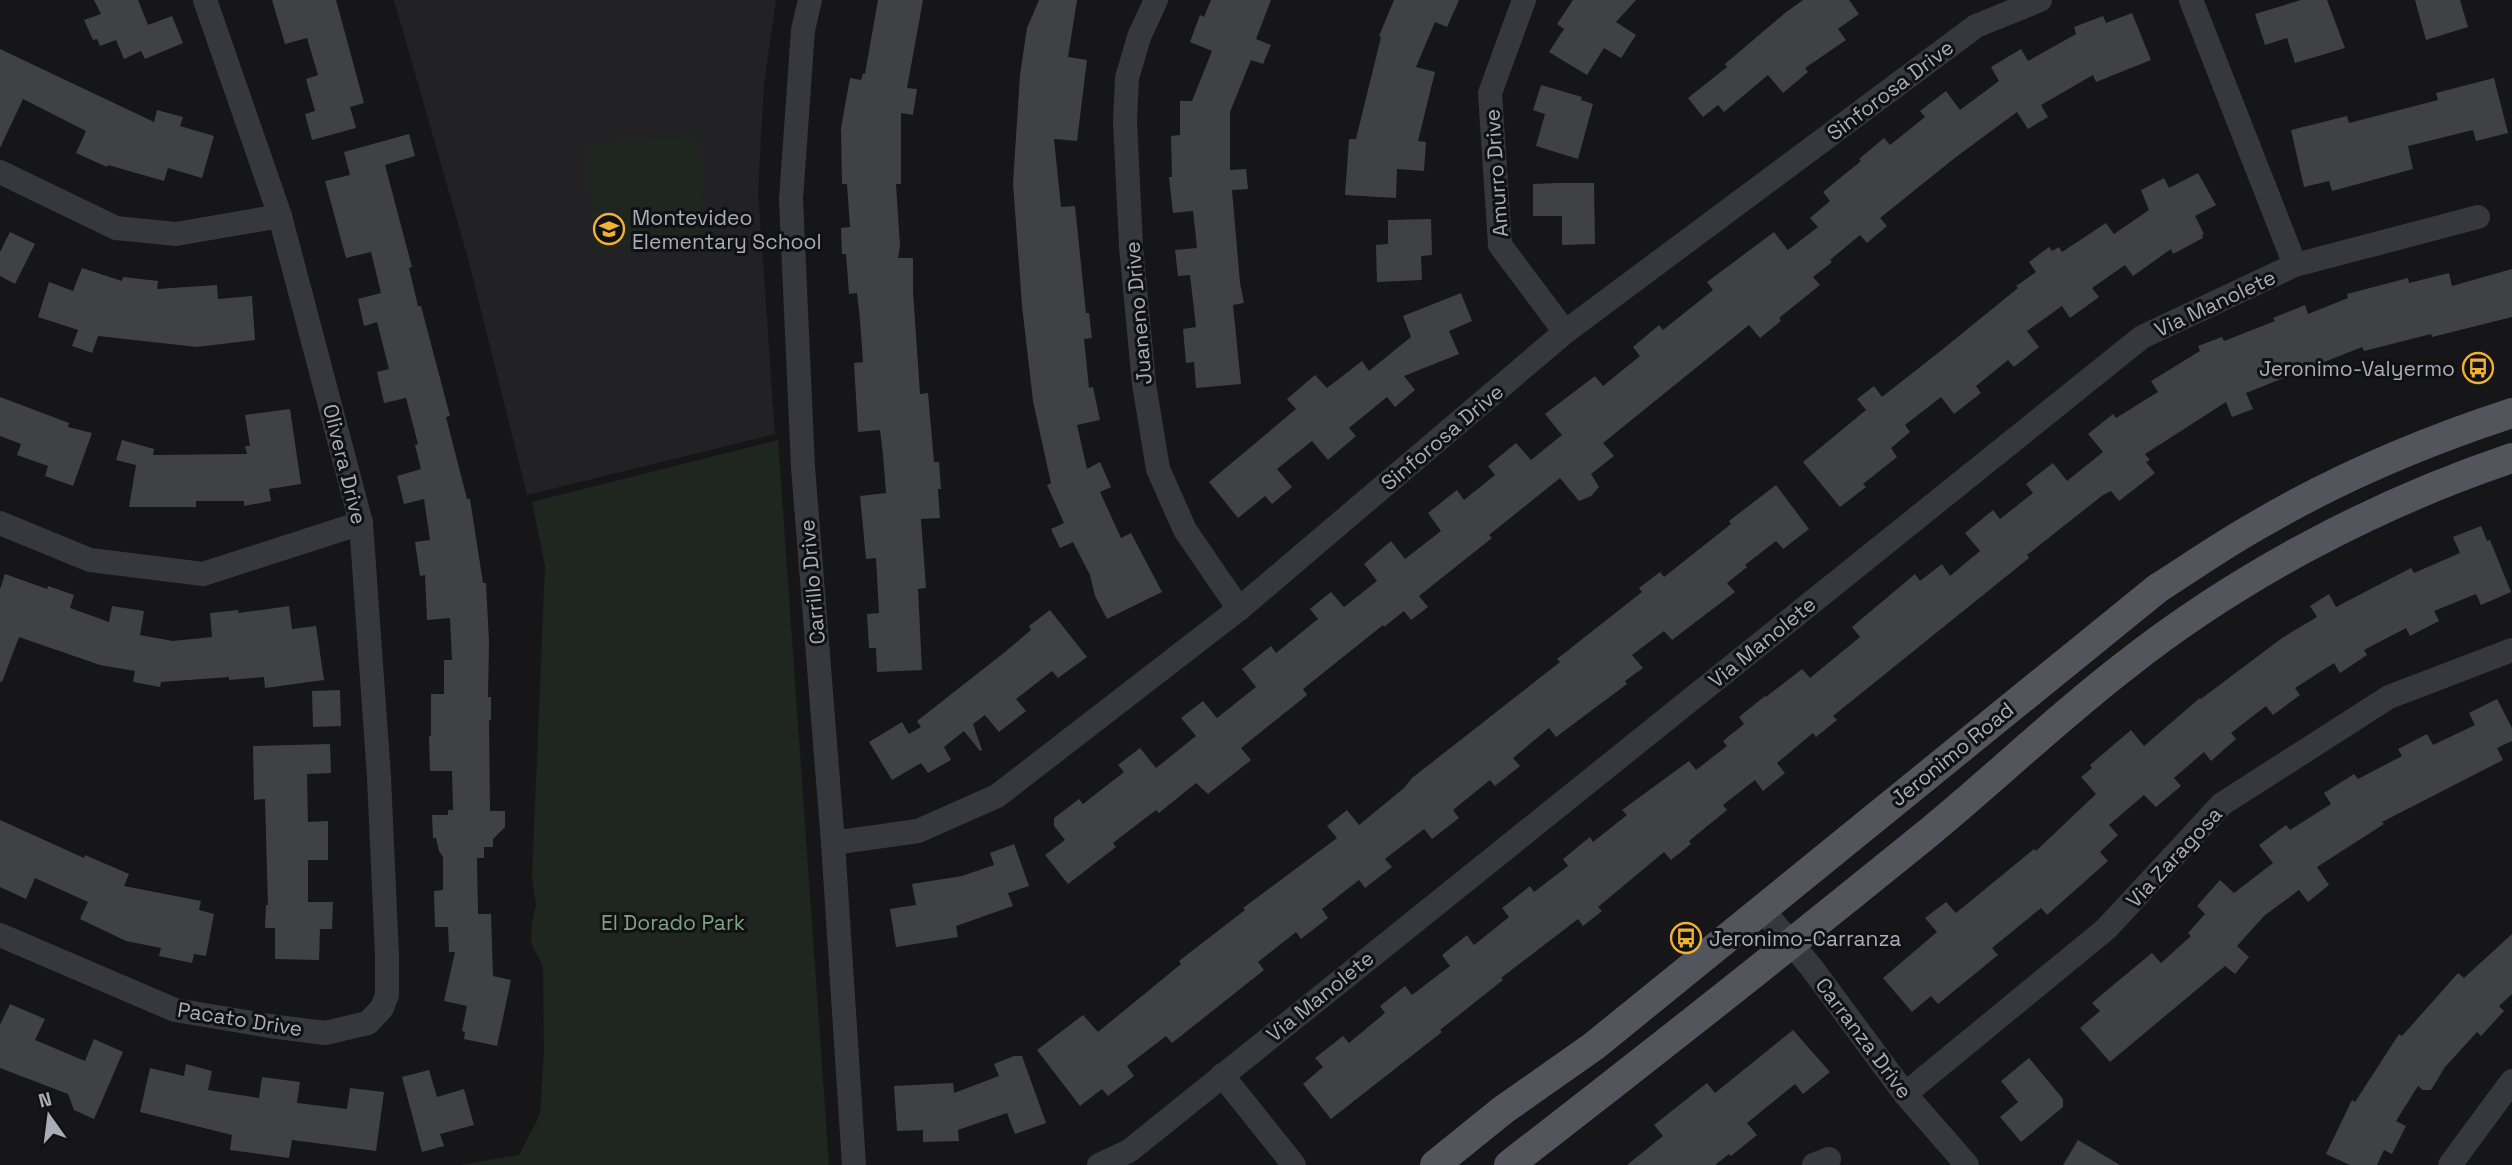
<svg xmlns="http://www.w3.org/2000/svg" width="2512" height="1165" font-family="'Space Grotesk',sans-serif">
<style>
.built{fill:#222225}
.green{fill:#1e261f}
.building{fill:#404145}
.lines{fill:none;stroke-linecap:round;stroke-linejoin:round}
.minor{stroke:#37383d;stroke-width:24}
.major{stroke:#53555c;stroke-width:30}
.labels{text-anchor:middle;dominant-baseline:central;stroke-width:6;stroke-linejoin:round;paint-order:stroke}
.street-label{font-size:21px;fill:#a8adb8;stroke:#111113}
.poi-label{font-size:21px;fill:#a8adb8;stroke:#111113;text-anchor:start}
.park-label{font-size:21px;fill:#7fa381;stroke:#111113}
</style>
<rect width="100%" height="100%" fill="#161618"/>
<polygon class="built" points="394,0 776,0 764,84 758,192 775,434 527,495 469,262"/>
<g class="green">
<polygon points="697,135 704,226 693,240 594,248 587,144"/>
<polygon points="778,440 829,1165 460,1165 519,1155 540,1114 544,1051 543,967 531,942 532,923 536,904 532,879 545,566 532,502"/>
</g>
<g class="building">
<polygon points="94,0 138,0 148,25 172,16 183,43 145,59 141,51 124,59 116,40 100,46 97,39 93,40 84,20 101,14"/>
<polygon points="272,0 336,0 364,103 350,107 356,128 312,140 305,114 315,111 306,79 318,75 307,38 285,44"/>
<polygon points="878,0 923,0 907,88 917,89 913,115 901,113 901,184 896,184 900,246 898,258 913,258 913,291 920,394 928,393 934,462 939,462 941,489 938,489 940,518 921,519 926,588 918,589 922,670 877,672 876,648 869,648 867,614 879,613 876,558 866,559 860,496 886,493 883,455 880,430 858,432 854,363 863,362 860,320 857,293 849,294 846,254 842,254 841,228 850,227 847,184 842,184 841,128 850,78 861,80 863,73 865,74"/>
<polygon points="1039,0 1077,0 1068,57 1087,60 1077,141 1054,139 1061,207 1075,206 1086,313 1089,313 1092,338 1084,339 1089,388 1093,387 1100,420 1077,425 1087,469 1100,462 1111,487 1100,492 1121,538 1131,533 1162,592 1107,619 1095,596 1090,575 1073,542 1060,548 1051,529 1064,523 1047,485 1051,483 1033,401 1022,306 1013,183 1020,75 1027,28"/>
<polygon points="1211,0 1271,0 1256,39 1271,45 1263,64 1251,60 1230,112 1230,170 1246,169 1248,189 1232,190 1240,283 1244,303 1233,305 1241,384 1196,388 1194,362 1186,363 1183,329 1196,327 1190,275 1178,276 1175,250 1197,248 1193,211 1173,213 1169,177 1172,177 1171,136 1180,135 1180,101 1192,101 1212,51 1190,42 1200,15 1204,17"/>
<polygon points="1394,0 1459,0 1447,27 1435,22 1416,67 1435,72 1418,141 1426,142 1424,171 1397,169 1396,198 1345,195 1349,139 1356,139 1381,37 1379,36"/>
<polygon points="1573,0 1636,0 1616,22 1636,35 1621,58 1604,48 1587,75 1549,52 1564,29 1557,24"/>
<polygon points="1803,0 1849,0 1859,14 1838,29 1846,40 1805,68 1808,72 1783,93 1768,75 1724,112 1718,105 1703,117 1688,98 1727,67 1725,64 1785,13"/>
<polygon points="2301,0 2327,0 2345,48 2295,63 2287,38 2265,45 2255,14"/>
<polygon points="2415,0 2460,0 2468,27 2426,40"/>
<polygon points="2132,13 2151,60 2096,82 2093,75 2041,105 2048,117 2028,129 2017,112 1956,157 1880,218 1887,226 1867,243 1860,235 1830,260 1832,262 1813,277 1820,285 1779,318 1781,321 1760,338 1749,325 1603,443 1614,456 1591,474 1599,487 1591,496 1579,501 1560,478 1489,535 1492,538 1419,596 1428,607 1411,620 1404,611 1384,627 1383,625 1303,689 1307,695 1241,748 1251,760 1208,794 1196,783 1159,813 1156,810 1113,843 1116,847 1068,884 1045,855 1065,840 1054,826 1054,818 1079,799 1083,804 1124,772 1118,765 1140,748 1156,768 1196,736 1181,718 1203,701 1217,718 1256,687 1242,669 1271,646 1276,653 1318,619 1310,609 1331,592 1344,607 1377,581 1364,564 1391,541 1405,559 1441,531 1428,513 1457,490 1464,500 1495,475 1488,466 1516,443 1531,460 1562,435 1545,414 1595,376 1603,386 1640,356 1633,347 1659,325 1663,330 1713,290 1707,282 1774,232 1788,250 1818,227 1810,218 1830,201 1823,192 1861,161 1859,159 1884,138 1890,145 1925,117 1920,111 1946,91 1960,110 1999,81 1991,67 2021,49 2028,61 2076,34 2074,27 2103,16 2106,23"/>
<polygon points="0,49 154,122 157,110 183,117 180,126 214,136 202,178 168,168 164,181 108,165 107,167 76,153 86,131 23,99 0,148"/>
<polygon points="2494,78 2508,133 2476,141 2473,130 2408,146 2413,169 2332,191 2329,181 2304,187 2291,130 2347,116 2349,123 2438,100 2436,93"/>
<polygon points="1541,85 1582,97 1581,100 1593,104 1578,159 1536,146 1545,114 1533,110"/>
<polygon points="409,134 415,156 385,165 412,267 409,268 418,306 421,306 450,416 446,417 467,499 470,499 483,583 486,583 489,642 488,697 491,697 491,720 489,720 490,811 505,811 505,827 493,839 493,847 484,847 484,858 477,858 478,914 491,914 493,976 511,980 497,1046 464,1039 465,1032 462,1031 467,1006 444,1001 455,952 449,952 448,927 435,927 434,891 443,890 443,857 439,851 436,838 433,838 432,815 448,815 448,810 453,810 452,771 430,771 429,736 431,736 431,694 444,694 444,660 452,660 450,618 427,620 425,575 420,576 415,542 430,540 424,499 404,504 397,476 421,469 415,445 418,444 406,398 384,403 377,372 389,369 377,322 364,326 358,299 381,293 371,252 346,258 325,181 350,175 344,152"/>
<polygon points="2198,173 2216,205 2195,216 2204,234 2202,235 2203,238 2173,254 2171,249 2133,276 2125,265 2092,288 2099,297 2070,318 2062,306 2027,331 2039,347 2014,367 2008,360 1976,386 1981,393 1954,414 1941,397 1905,425 1910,432 1891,448 1897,457 1863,484 1866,487 1840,507 1803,462 1866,410 1857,399 1874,386 1882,397 1943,349 2018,288 2016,286 2036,272 2029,262 2049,247 2052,251 2059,247 2062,252 2106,223 2114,234 2149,210 2141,190 2164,178 2169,188"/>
<polygon points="1558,183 1594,183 1595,244 1562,245 1562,216 1533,216 1533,184"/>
<polygon points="1431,219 1432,255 1421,256 1422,280 1377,282 1376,245 1388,244 1388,220"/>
<polygon points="10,232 35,244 15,284 0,276 0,252"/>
<polygon points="82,268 122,281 123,277 158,281 157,289 217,285 218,299 252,296 255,340 197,347 98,336 92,353 72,346 78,330 38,317 49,282 73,291"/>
<polygon points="2512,269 2512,317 2432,337 2431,334 2364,351 2362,347 2246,393 2253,409 2232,417 2226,402 2145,454 2150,460 2146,462 2155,473 2119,501 2111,491 2103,495 2027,555 2029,558 1833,716 1837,720 1816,737 1813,733 1777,763 1785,773 1763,791 1755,780 1723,805 1727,810 1689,841 1691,844 1671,860 1664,852 1598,907 1602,911 1583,926 1578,919 1501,978 1503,980 1440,1030 1442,1032 1331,1119 1303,1084 1323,1067 1315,1058 1343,1036 1349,1043 1385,1013 1380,1006 1405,986 1412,995 1450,966 1442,955 1467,935 1474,945 1509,917 1502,908 1530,886 1534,892 1568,866 1563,859 1590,837 1593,842 1627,815 1622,810 1689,761 1696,770 1727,746 1723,741 1744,724 1739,717 1765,696 1766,697 1802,669 1810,678 1860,637 1852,627 1915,574 1920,581 1942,564 1950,576 1980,551 1965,533 1993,510 2000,519 2033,493 2026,484 2053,463 2067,481 2103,452 2088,434 2113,414 2116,418 2158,392 2151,381 2200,351 2198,346 2222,337 2224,341 2275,321 2273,318 2305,305 2308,314 2348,298 2347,294 2408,278 2409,283 2449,273 2452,286"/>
<polygon points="1461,293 1472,321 1449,331 1459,354 1404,376 1415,390 1395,407 1387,397 1349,428 1356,436 1328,460 1312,441 1277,469 1292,487 1272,504 1265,496 1238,518 1209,482 1296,409 1287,399 1315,375 1327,388 1362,361 1369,371 1411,337 1403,316"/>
<polygon points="0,397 69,423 68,427 92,433 73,486 45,476 48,466 17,455 21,444 0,436"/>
<polygon points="290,409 301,484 269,489 271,501 244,506 244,501 196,501 196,507 129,507 136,465 116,460 122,440 154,449 153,455 247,454 245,446 250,446 245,415"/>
<polygon points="1776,485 1809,529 1783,549 1776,541 1745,565 1747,567 1727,583 1735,592 1672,640 1664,631 1632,655 1643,668 1625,681 1627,684 1556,737 1549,728 1513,758 1520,766 1495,786 1490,780 1453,810 1459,818 1432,839 1424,829 1385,859 1392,867 1365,888 1359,880 1322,909 1328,918 1301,939 1296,932 1258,962 1264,970 1172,1043 1166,1036 1127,1066 1134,1076 1108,1096 1102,1089 1080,1106 1037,1050 1083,1015 1098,1032 1181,964 1179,961 1245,910 1243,908 1337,838 1327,826 1347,810 1359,825 1404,788 1412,778 1560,662 1557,659 1642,592 1639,588 1660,572 1664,577 1731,524 1729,521"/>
<polygon points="2481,526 2487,541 2490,540 2511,592 2481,605 2476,594 2434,611 2439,621 2410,636 2406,628 2364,650 2367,655 2340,673 2334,663 2295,688 2300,695 2273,715 2266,706 2231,733 2236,739 2211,761 2204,752 2174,778 2181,786 2156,807 2144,795 2109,825 2118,835 2100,852 2108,861 2047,915 2041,908 1992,948 1998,955 1938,1004 1931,996 1912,1012 1883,978 1937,932 1925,918 1946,902 1956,913 2034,849 2036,851 2096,794 2081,777 2092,768 2090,765 2131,730 2144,746 2200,698 2201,699 2282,638 2317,617 2310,606 2329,594 2336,607 2411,568 2414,573 2460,553 2453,537"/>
<polygon points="5,574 47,589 48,586 74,595 70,608 109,622 112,606 144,611 140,635 173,641 212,637 210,613 238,610 239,613 289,606 292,629 316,626 324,680 265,688 264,677 229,680 229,677 161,682 160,687 133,682 135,671 100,665 19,637 2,682 0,681 0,589"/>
<polygon points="1050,610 1087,657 1058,678 1052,671 1016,699 1026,711 999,732 985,715 973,724 982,750 980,751 964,731 944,747 951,760 928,773 921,763 892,780 869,742 902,722 909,734 921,727 917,721 1005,652 1031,630 1029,626"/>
<polygon points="340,690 341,726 313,727 312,691"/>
<polygon points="2497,699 2512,728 2512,741 2497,748 2503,760 2382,822 2384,824 2317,867 2329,885 2308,902 2299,890 2264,916 2237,946 2249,957 2235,974 2225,966 2110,1062 2080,1028 2100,1011 2092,1003 2118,981 2152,953 2161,963 2191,936 2188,933 2205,914 2197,906 2220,880 2234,893 2273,863 2259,845 2286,825 2290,830 2331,804 2324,793 2354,774 2358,779 2402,756 2398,749 2427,734 2433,745 2475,725 2469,713"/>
<polygon points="330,744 331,773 307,774 308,822 328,821 328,860 308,860 308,902 333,902 332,929 320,929 319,960 275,959 275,928 265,928 266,905 268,905 265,799 254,800 253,746"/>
<polygon points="0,820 84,858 85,855 129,874 124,886 201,901 199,910 214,914 206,956 194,954 192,963 159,956 161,948 126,941 80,919 88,902 35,878 26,899 0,887"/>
<polygon points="1014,844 1029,886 1008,893 1013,906 956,926 958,937 896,947 890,909 916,905 912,884 962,876 994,865 990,853"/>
<polygon points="2512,934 2512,994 2499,1006 2504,1011 2481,1036 2477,1032 2445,1067 2431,1090 2423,1090 2418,1086 2396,1121 2406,1126 2392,1154 2384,1150 2377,1165 2350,1165 2326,1154 2352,1100 2355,1102 2399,1034 2402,1036 2458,973 2464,978"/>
<polygon points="10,1004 45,1019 35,1040 85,1061 94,1039 123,1052 94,1119 74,1110 68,1094 0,1068 0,1025"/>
<polygon points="1793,1030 1830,1072 1803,1094 1795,1084 1747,1123 1757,1135 1731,1156 1729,1154 1715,1165 1627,1165 1663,1136 1654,1125 1707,1083 1715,1093"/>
<polygon points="1014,1056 1022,1056 1046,1123 1015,1134 1007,1113 958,1130 959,1141 923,1142 923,1130 897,1131 894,1086 953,1083 954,1093 999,1076 994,1064"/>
<polygon points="2029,1058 2063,1099 2063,1107 2021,1142 2000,1117 2018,1102 2001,1081"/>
<polygon points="186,1064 212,1071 208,1090 259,1098 262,1077 300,1082 297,1103 347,1109 350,1088 384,1092 376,1151 292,1140 289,1158 230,1150 232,1135 140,1112 150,1068 184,1076"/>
<polygon points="429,1070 437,1097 464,1089 474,1125 440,1134 444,1146 422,1152 402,1077"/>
<polygon points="2078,1140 2120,1165 2063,1165"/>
</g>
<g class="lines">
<g class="minor">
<polyline points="810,0 803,30 791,199 803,467 833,843 854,1165"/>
<polyline points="1156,0 1139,37 1127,78 1125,121 1131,246 1144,384 1158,469 1185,530 1239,609"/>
<polyline points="1524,0 1490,93 1500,245 1565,332"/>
<polyline points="2191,0 2295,265"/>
<polyline points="0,172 116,228 176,234 280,216"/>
<polyline points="0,523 90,560 203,574 361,523"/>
<polyline points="833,843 918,831 997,796 1239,609 1565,332 1976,26 2040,0"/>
<polyline points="1762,909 1811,967 1905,1094 1967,1165"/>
<polyline points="0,935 175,1010 270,1026 325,1033 368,1023 382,1008 387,995 387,956 379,777 361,523 280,216 205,0"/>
<polyline points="1222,1075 1294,1165"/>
<polyline points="1905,1094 2106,929 2222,804 2389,697 2512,650"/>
<polyline points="1099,1165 1129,1151 2142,337 2295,265 2478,217"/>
<polyline points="1814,1165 1829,1159"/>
<polyline points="2450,1165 2512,1081"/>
</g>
<g class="major">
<path d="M 1435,1165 L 1503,1110 L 1594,1046 L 2158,588 C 2191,567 2224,544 2258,525 C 2338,478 2423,442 2512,413"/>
<path d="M 1509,1165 C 1650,1056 1789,946 1927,834 C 1994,779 2057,718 2126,665 C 2239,576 2375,504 2512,458"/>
</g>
</g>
<defs>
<g id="school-ring" transform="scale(1.575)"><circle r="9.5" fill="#111113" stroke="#f2b134" stroke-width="1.5"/><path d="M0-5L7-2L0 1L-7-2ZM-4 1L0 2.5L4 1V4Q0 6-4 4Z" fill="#f2b134"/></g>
<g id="bus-ring" transform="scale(1.575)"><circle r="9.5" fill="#111113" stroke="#f2b134" stroke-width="1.5"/><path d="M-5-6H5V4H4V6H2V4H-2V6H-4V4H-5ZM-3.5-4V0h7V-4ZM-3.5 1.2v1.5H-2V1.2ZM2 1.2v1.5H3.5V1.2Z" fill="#f2b134"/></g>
</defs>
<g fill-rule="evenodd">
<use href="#school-ring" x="609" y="229"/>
<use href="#bus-ring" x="2478" y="368"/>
<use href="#bus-ring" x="1686" y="938"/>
</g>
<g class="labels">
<g class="street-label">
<text transform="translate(1890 90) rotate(-37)">Sinforosa Drive</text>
<text transform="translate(1496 173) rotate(-94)">Amurro Drive</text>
<text transform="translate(2215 303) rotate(-25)">Via Manolete</text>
<text transform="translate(1138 313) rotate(-95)">Juaneno Drive</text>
<text transform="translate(1442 437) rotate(-40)">Sinforosa Drive</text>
<text transform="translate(345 464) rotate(76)">Olivera Drive</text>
<text transform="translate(812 582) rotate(-95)">Carrillo Drive</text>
<text transform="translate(1762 642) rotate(-39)">Via Manolete</text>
<text transform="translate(1952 754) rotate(-39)">Jeronimo Road</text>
<text transform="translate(2174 857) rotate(-47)">Via Zaragosa</text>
<text transform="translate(1320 996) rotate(-39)">Via Manolete</text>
<text transform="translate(240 1019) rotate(9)">Pacato Drive</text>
<text transform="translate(1864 1038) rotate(53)">Carranza Drive</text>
</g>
<g class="poi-label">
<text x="632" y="217">Montevideo<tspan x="632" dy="24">Elementary School</tspan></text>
<text x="2455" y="368" text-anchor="end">Jeronimo-Valyermo</text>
<text x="1709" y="938">Jeronimo-Carranza</text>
</g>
<g class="park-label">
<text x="673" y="922">El Dorado Park</text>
</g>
</g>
<g transform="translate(49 1116) rotate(346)" stroke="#111113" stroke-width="5" paint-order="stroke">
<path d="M0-5L12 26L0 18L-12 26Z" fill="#a8adb8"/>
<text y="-10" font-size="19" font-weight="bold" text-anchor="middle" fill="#a8adb8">N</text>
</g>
</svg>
